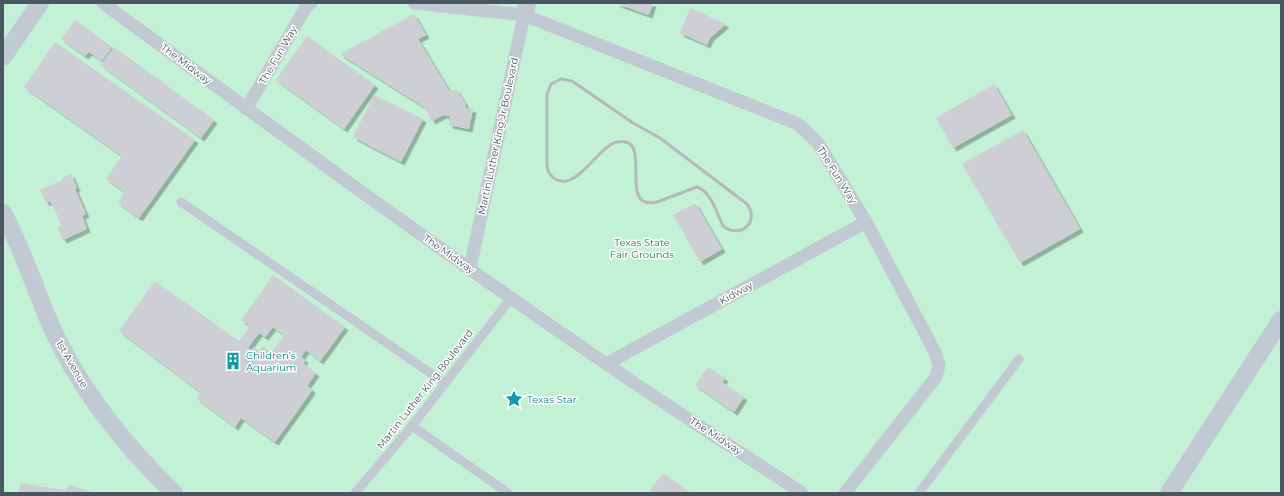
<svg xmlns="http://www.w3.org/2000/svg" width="1284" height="496" font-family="Montserrat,sans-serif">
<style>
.green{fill:#c3f1d5}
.building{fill:#cdcfd5;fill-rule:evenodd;filter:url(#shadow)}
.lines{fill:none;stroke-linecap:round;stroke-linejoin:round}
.service{stroke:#c1cad2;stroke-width:9}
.pedestrian{stroke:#c1cad2;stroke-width:13}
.minor{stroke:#c1cad2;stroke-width:18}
.rail{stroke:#b5b8bd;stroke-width:3}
.labels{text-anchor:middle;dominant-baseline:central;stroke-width:3;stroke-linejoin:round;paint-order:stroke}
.street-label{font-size:10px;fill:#4a5661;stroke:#fff}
.park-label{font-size:10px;fill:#17864f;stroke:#fff}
.culture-label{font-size:10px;fill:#0d838f;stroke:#fff;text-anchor:start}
</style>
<defs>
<filter id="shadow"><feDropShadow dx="3.5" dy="3.5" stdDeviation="0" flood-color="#0004"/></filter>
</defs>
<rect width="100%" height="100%" fill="#f5f3f3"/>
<rect class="green" x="3" y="3" width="1278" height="490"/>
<g class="building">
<polygon points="615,3 653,3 649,15"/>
<polygon points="690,8 726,24 710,38 707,45 680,33"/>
<polygon points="414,14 426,35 418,39 450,92 456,89 465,103 466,108 473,109 469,129 449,125 450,116 443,115 432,121 424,107 340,54"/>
<polygon points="75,20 112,47 102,61 89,52 85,56 61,39"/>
<polygon points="307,36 375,85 344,129 276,80"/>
<polygon points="55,42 195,140 139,218 118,203 125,192 106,179 122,156 24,87"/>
<polygon points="114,47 214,120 201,138 101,65"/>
<polygon points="994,84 1012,115 953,148 936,118"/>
<polygon points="374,95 423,119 401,162 353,137"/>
<polygon points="1023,130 1080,229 1020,263 962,164"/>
<polygon points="71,174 77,188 75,189 86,214 82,216 87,229 63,240 57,227 61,225 57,215 50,201 46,203 40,190 63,180 62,178"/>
<polygon points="695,203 722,249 700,262 673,215"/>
<path d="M 273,275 L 345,327 L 320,361 L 306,350 L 301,357 L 305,360 L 303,363 L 316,373 L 307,386 L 312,389 L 311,392 L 275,442 L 241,418 L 235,427 L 196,398 L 200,392 L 119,331 L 155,281 L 239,341 L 250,326 L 241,320 ZM 273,327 L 284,335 L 271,353 L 262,346 L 259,351 L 254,347 L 251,350 L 248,348 L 259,333 L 265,337 Z"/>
<polygon points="708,367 725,378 722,382 744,397 734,412 695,385"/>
<polygon points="663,473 691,493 648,493"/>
<polygon points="20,483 65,490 70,485 95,493 19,493"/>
</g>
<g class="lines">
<g class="service">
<polyline points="181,202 445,383"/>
<polyline points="412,426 508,493"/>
<polyline points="355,493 412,426 511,298"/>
<polyline points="919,493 1019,359"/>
</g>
<g class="pedestrian">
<path d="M 103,3 C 269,125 435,247 605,363 C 670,408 737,450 802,493"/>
<polyline points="414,3 524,15 798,124 818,143 866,222 935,352 939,365 936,377 845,493"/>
<polyline points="246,109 306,7 311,3"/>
<polyline points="470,268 524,15"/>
<polyline points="606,364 866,222"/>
</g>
<g class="minor">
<polyline points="524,15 527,3"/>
<polyline points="3,57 40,3"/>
<path d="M 3,213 C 23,249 35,290 52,328 C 81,391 125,446 174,493"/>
<polyline points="1169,493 1281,320"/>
</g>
<path class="rail" d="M 561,79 L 572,81 L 633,123 L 660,138 L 747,204 C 760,221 741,240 723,226 C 717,214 711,191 697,187 L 657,202 C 615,212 656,134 617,142 C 598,146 577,192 555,179 C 549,175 547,170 547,164 L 547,94 L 551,84 Z"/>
</g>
<defs>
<g id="building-bare" transform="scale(1.38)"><path d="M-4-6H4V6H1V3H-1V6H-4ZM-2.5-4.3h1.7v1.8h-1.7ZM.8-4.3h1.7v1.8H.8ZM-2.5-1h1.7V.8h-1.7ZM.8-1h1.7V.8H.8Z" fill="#0f9aa8" stroke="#fff" stroke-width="2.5" paint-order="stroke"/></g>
<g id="sight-bare" transform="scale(1.38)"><path d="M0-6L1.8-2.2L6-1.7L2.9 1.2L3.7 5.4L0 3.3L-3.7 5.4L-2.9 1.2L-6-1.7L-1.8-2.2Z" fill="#0f9aa8" stroke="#fff" stroke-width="2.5" paint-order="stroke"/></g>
</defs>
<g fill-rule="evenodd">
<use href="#building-bare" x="233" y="361"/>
<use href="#sight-bare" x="514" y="399"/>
</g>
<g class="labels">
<g class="street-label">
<text transform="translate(278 55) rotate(-60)">The Fun Way</text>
<text transform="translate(186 64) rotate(37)">The Midway</text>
<text transform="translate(498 136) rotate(-78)">Martin Luther King Jr Boulevard</text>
<text transform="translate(837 175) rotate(58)">The Fun Way</text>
<text transform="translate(449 254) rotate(35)">The Midway</text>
<text transform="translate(736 293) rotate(-29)">Kidway</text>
<text transform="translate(72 364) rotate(60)">1st Avenue</text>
<text transform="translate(425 389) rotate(-52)">Martin Luther King Boulevard</text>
<text transform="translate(716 436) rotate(33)">The Midway</text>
</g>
<g class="park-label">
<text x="642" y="242">Texas State<tspan x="642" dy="12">Fair Grounds</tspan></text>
</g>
<g class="culture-label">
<text x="246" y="355">Children's<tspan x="246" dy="12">Aquarium</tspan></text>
<text x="527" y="399">Texas Star</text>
</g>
</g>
<rect width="1284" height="496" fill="none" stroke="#4a5661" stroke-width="8"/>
</svg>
